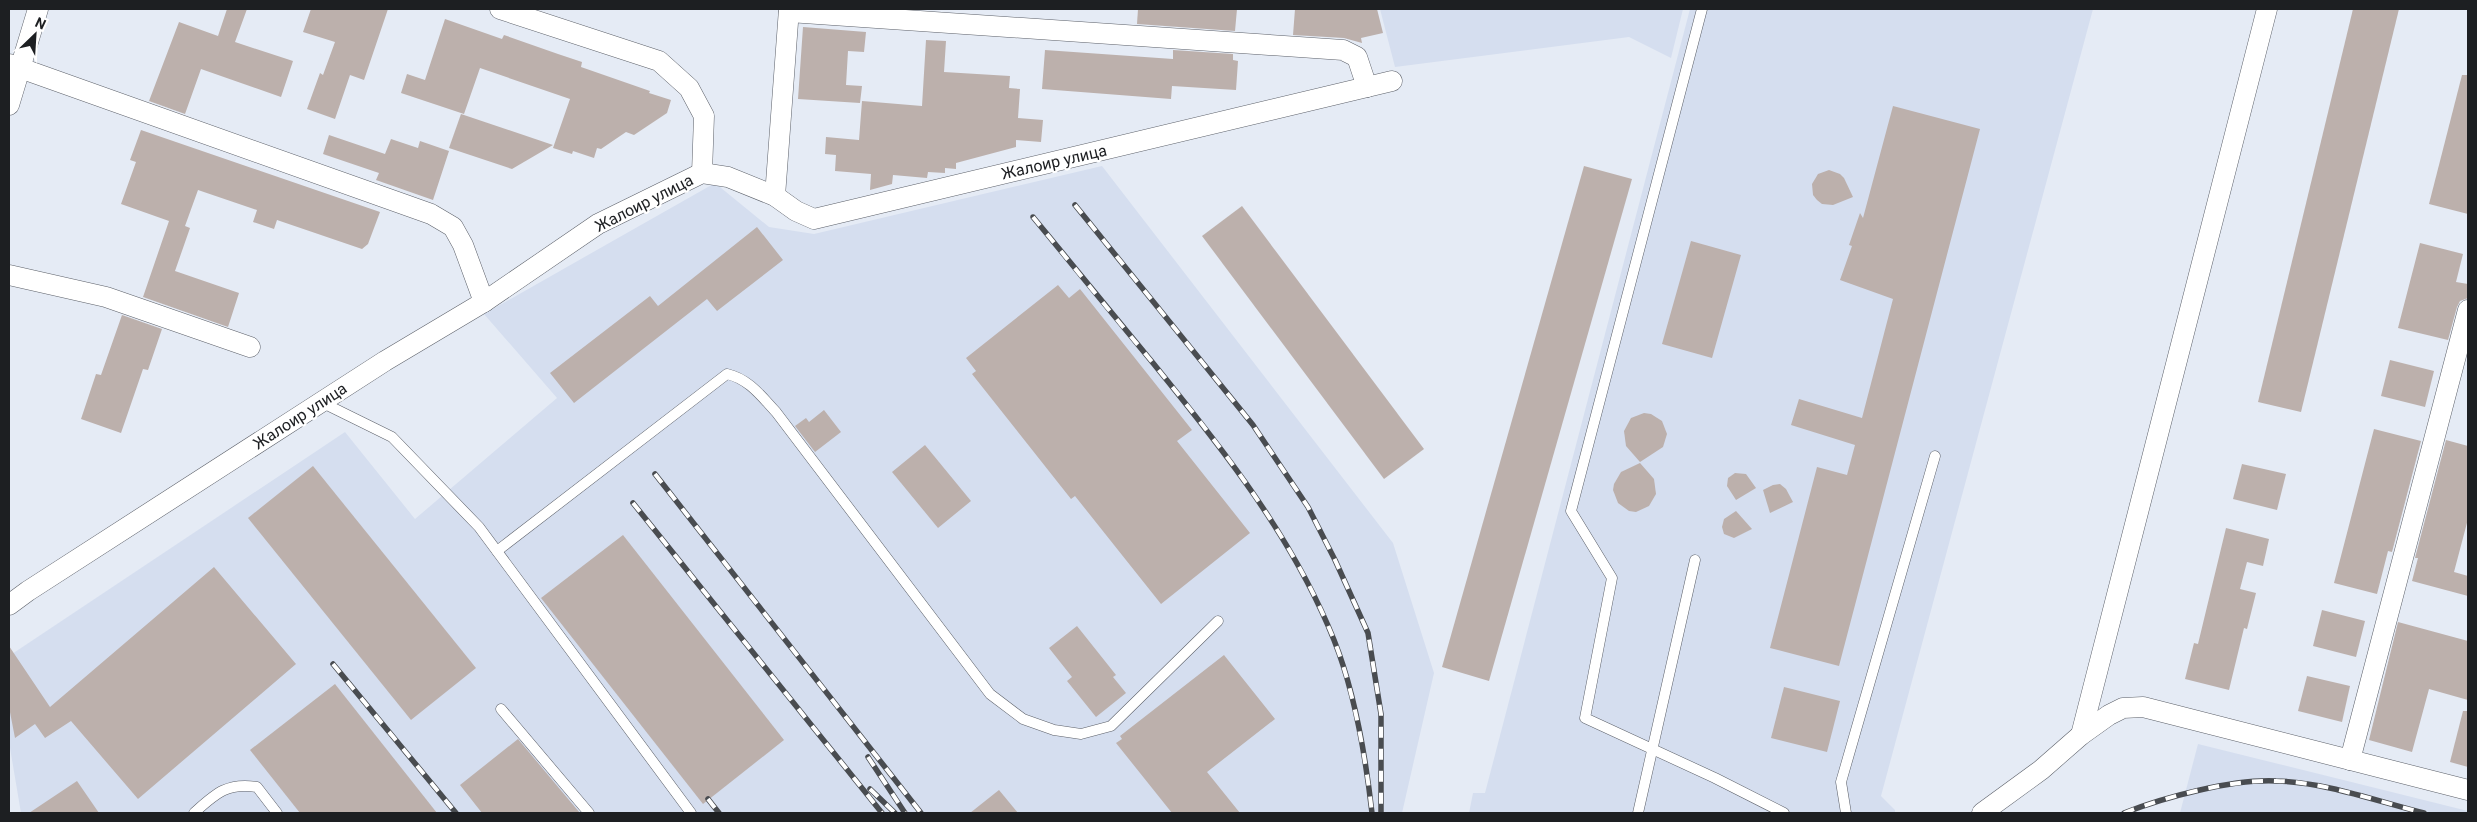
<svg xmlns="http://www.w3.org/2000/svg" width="2477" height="822" font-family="Roboto,sans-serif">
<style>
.built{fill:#d5deef}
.building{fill:#bcb0ac}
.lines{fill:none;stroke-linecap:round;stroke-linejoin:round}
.service-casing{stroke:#5c6069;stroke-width:11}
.minor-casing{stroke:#5c6069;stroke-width:21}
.service{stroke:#fff;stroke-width:10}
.minor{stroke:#fff;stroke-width:20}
.rail-casing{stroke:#494c50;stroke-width:5.5}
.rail{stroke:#fff;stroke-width:4;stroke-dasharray:11;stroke-linecap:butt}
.labels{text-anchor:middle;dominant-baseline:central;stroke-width:4.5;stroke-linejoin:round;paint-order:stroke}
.street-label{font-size:16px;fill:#1d1f22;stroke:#fff}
</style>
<rect width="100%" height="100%" fill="#e5ebf5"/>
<g class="built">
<polygon points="1380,9 1683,9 1671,58 1629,37 1395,67"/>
<polygon points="1690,9 2093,9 1881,796 1895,810 1895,813 1469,813 1473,793 1485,793"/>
<polygon points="1102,166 1393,543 1434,673 1402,813 21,813 9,742 9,656 345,432 415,519 557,398 484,314 715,183 769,227 814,234"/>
<polygon points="2198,744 2468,811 2468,813 2180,813"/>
</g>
<g class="building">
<polygon points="227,9 247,9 235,42 293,61 281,97 201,69 185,114 149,101 179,22 218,36"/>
<polygon points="311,9 388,9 364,80 350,75 335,119 307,109 320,73 323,75 335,42 303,32"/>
<polygon points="1138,9 1237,9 1235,31 1137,24"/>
<polygon points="1295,9 1377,9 1383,33 1361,38 1362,43 1344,38 1293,35"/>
<polygon points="2353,9 2399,9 2301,412 2258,402"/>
<polygon points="445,19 502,39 504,35 558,54 582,62 581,67 650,91 649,93 671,100 667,113 634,135 626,132 601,149 597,148 594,158 573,151 572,154 553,148 570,99 480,68 464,114 401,93 407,74 425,80"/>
<polygon points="803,27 866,32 864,52 848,51 846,85 862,86 860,103 798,99"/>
<polygon points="926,40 946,41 944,72 1010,76 1009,88 1020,89 1018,118 1043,120 1041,142 1016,140 1016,147 956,163 956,169 945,168 945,173 928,172 927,178 893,175 892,184 870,190 871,174 835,171 836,155 825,154 826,137 859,140 862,101 922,106"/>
<polygon points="1045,50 1173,59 1173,50 1233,54 1233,60 1238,61 1236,90 1172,86 1171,99 1042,89"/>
<polygon points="2462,75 2468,75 2468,214 2429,204"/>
<polygon points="1893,106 1980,129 1839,666 1770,648 1817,467 1847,475 1855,445 1791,425 1799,399 1862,418 1893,299 1840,280 1852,246 1849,245 1860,213 1863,218"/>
<polygon points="461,114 553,145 512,169 449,148"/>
<polygon points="141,130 380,212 368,244 362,249 277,220 274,229 253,222 257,210 198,190 185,226 190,228 175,271 239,293 228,327 143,297 169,221 121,204 136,162 130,160"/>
<polygon points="329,135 385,154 391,139 418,148 420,141 449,151 433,200 376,180 379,173 323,154"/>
<polygon points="1584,166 1632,179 1489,681 1442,667"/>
<polygon points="1829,170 1840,174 1844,178 1853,197 1833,205 1822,204 1817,200 1813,195 1812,184 1818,174"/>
<polygon points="1242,206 1424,449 1384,479 1202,236"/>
<polygon points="757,227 783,260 717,311 707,299 574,403 550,373 650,296 658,306"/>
<polygon points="1691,241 1741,255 1712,358 1662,344"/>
<polygon points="2420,243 2463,254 2456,282 2468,284 2468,298 2460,301 2457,307 2448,340 2398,328"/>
<polygon points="1058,285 1069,298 1080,289 1192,430 1177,441 1250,533 1161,604 1075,496 1071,499 972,374 976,371 966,358"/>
<polygon points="122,315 162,329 148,370 143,369 121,433 81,419 96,374 101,375"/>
<polygon points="2390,360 2434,371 2425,407 2381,396"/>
<polygon points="824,410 841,432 815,452 795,426 806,418 809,422"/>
<polygon points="1644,413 1651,414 1662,421 1667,434 1663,447 1640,462 1626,446 1624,431 1631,418"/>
<polygon points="2374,429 2421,441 2392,552 2388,551 2377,594 2334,583"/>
<polygon points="2446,440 2468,446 2468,519 2454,572 2468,576 2468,596 2412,581 2418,558 2415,558"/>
<polygon points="925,445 971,501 938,528 892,472"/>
<polygon points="1640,463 1654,479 1656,494 1649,506 1636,512 1629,511 1618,503 1613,490 1614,484 1621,472"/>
<polygon points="2242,464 2286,474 2277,510 2233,499"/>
<polygon points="313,466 476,668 411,720 248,518"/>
<polygon points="1735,473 1746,474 1756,488 1736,500 1727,486 1728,478"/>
<polygon points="1780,484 1786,489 1793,502 1770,513 1763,490 1773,485"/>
<polygon points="1736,511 1752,529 1734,538 1724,534 1722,527 1724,519"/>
<polygon points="2226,528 2269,539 2263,566 2247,562 2240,589 2256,593 2247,629 2244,628 2229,690 2185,679 2194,643 2198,644"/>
<polygon points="623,535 784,740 703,804 541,598"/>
<polygon points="214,567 296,664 138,799 71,721 45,738 35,724 15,738 9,707 9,646 50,707"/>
<polygon points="2322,610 2365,621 2356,657 2313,646"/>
<polygon points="2398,622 2468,641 2468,700 2429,689 2412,752 2369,740"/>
<polygon points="1077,626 1116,675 1113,677 1126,693 1096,717 1067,681 1072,677 1049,648"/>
<polygon points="1224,655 1275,719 1207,772 1240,813 1172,813 1116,743 1122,739 1120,736"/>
<polygon points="2307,676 2350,686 2342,722 2298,711"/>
<polygon points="335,684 437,813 300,813 250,750"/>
<polygon points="1784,687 1840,701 1827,752 1771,738"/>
<polygon points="2463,711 2468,711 2468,767 2450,762"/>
<polygon points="518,739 569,800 580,813 482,813 460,785"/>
<polygon points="77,781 99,813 29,813"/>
<polygon points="999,790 1018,813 970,813"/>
</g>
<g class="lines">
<g class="service-casing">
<g id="service">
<polyline points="1702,9 1571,511 1612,578 1585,718 1715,778 1784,813"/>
<polyline points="321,402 392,437 479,527 691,813"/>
<path d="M 497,551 L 727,374 C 749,379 761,396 776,412 L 990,694 L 1023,719 L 1054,730 L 1081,734 L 1111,726 L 1218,621"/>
<polyline points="501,709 589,813"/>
<path d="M 194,813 C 215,794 227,782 257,787 L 277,813"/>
<polyline points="1638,813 1695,560"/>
<polyline points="1846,813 1841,782 1935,456"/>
</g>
</g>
<g class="minor-casing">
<g id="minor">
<polyline points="500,9 659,61 689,88 704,116 702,173"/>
<polyline points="789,12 1343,50 1357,57 1367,87"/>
<polyline points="9,64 431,214 453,227 463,245 484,302"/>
<polyline points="9,105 38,9"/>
<polyline points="775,196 789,9"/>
<polyline points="9,275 106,297 250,347"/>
<polyline points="9,605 28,591 385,361 484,302 598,224 702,173 728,177 775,196 796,211 814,219 1392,81"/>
<polyline points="2081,735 2267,9"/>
<polyline points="2350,760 2468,310"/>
<polyline points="1982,813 2041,770 2081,735 2109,715 2123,708 2143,707 2468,790"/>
</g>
</g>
<use href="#service" class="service"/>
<use href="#minor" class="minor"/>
<g class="rail-casing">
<g id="rail">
<polyline points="1075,205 1253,425 1308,507 1335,560 1368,633 1381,714 1381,813"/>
<path d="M 1033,217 C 1073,266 1113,315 1153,363 C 1222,448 1293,537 1334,640 C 1354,690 1366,760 1372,813"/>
<polyline points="655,474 921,813"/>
<polyline points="633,503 882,813"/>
<polyline points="333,664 456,813"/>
<polyline points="868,757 905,813"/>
<polyline points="870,789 895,813"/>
<polyline points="708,799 719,813"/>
<path d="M 2124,813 C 2165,797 2232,779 2276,781 C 2325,782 2376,801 2424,813"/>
</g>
</g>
<use href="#rail" class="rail"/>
</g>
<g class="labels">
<g class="street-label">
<text transform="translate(1054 162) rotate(-13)">Жалоир улица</text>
<text transform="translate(644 203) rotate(-27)">Жалоир улица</text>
<text transform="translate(300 416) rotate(-33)">Жалоир улица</text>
</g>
</g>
<rect width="2477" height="822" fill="none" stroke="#1d1f22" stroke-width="20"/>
<g transform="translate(35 35) rotate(25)" stroke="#ffffff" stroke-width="4" paint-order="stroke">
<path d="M0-4L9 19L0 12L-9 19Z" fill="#1d1f22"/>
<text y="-8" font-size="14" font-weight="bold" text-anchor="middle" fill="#1d1f22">N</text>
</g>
</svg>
